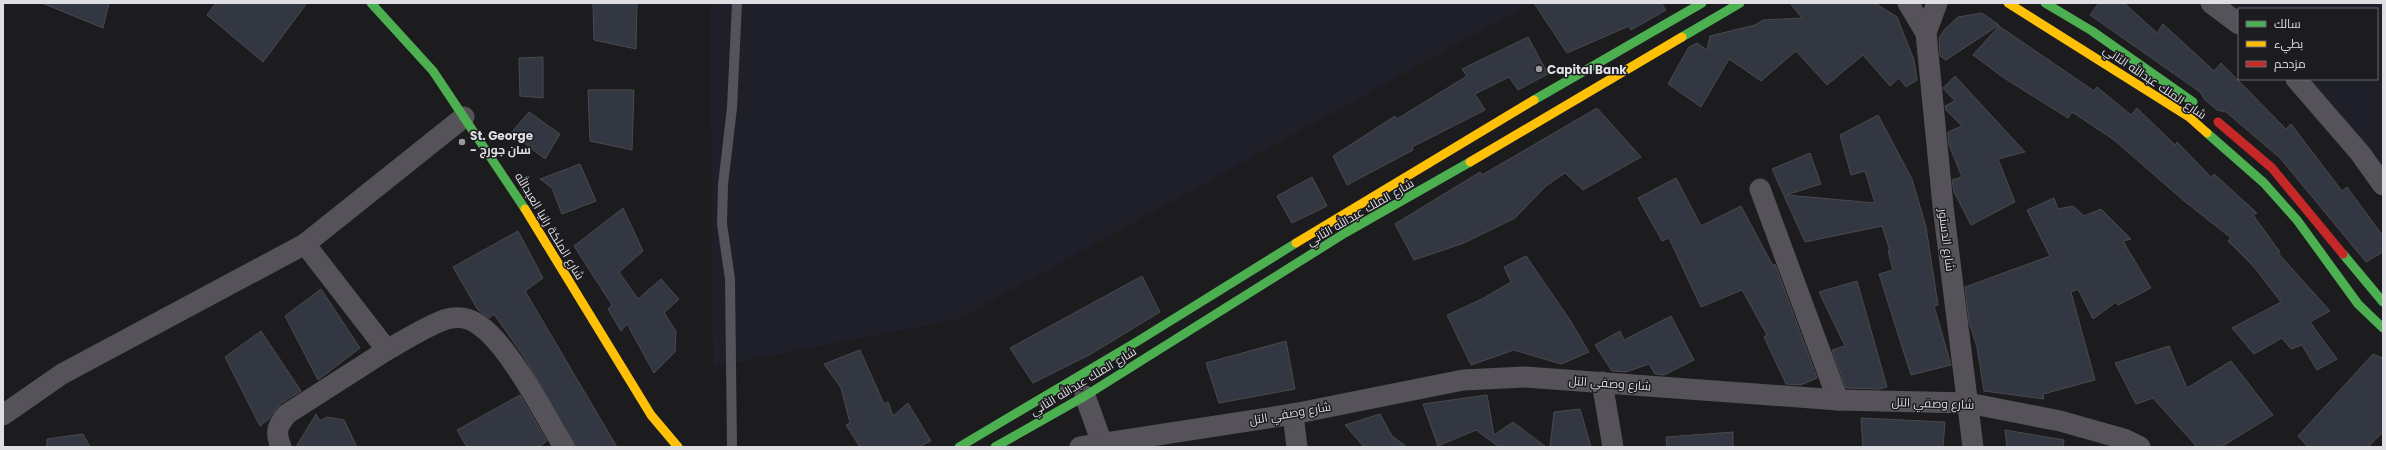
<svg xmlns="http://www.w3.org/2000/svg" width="2386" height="450" font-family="Poppins,Cairo,sans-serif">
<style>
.built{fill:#1f1f29}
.building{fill:#333741;stroke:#4a4a4c}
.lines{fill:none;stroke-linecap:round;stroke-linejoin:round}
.lane{stroke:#56525a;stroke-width:10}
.street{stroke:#56525a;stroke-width:21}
.fast{stroke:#4caf50;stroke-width:9}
.slow{stroke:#ffc107;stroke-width:9}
.jam{stroke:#c62828;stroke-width:9}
.poi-dot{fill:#9b9b9e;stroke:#1b1b20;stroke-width:1.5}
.labels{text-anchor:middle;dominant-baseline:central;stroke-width:3;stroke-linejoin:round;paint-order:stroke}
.poi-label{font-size:12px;font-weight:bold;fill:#dfdfe3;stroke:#1b1b20;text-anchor:start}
.street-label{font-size:12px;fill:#dfdfe3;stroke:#1b1b20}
</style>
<rect width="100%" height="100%" fill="#1c1c1f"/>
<g class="built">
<polygon points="710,3 1532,3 959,319 713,367"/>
<polygon points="2226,3 2383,3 2383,183 2289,79 2377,79 2377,9 2239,9 2239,12"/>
</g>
<g class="building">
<polygon points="42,3 109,3 103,28"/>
<polygon points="216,3 307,3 263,62 207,15"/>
<polygon points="593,3 637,3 636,49 594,40"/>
<polygon points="1534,3 1661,3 1666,10 1631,30 1629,26 1567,53"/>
<polygon points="1790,3 1875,3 1897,17 1914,60 1917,80 1906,87 1899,78 1890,86 1863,55 1827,85 1796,51 1761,81 1729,59 1701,107 1668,84 1689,47 1697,43 1707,50 1710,36 1755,25 1763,20 1802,18"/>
<polygon points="2099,3 2124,3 2157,33 2163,24 2214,71 2221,63 2286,129 2291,124 2342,191 2347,187 2383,236 2383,252 2366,262 2280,158 2226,112 2217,110 2205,100 2200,92 2090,15"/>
<polygon points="1982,13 1999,25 1946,60 1940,56 1939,38 1945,29 1958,17"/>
<polygon points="1999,26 2094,91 2097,87 2131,115 2137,108 2175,145 2177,142 2211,177 2214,174 2257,213 2253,215 2280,252 2278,253 2330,311 2310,322 2337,359 2317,370 2302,345 2291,349 2282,338 2254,354 2232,328 2281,302 2254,267 2228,241 2231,238 2183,200 2114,140 2072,112 2068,118 2004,78 1973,55"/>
<polygon points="1528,37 1548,74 1518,90 1509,77 1475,94 1485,110 1412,147 1413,150 1347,185 1333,156 1395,116 1397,119 1467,76 1462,69"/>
<polygon points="543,57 543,98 520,96 519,58"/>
<polygon points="1955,76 2025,152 1998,159 2015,202 1971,225 1954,192 1952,180 1962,177 1949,145 1948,132 1962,126 1946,110 1945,106 1955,101 1943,88"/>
<polygon points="588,90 634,90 632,150 590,141"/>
<polygon points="1597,108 1641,157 1583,190 1565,173 1546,186 1515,218 1464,243 1414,260 1395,224 1480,172 1482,175"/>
<polygon points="529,112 560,134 545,159 511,133"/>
<polygon points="1878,115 1912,179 1926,227 1938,305 1934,306 1951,365 1911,375 1879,274 1893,270 1888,251 1890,251 1882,226 1805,242 1772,169 1810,153 1821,184 1786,195 1875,203 1865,171 1851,175 1840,135"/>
<polygon points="580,164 596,201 562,214 552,188 540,179"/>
<polygon points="1312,177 1327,206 1292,223 1277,196"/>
<polygon points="1676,178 1701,226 1741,206 1773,266 1775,264 1817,378 1801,385 1786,384 1764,337 1767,335 1742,290 1701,307 1669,238 1662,241 1638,198"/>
<polygon points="2054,198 2058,209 2073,206 2084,216 2101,209 2131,239 2123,241 2151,288 2118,305 2116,302 2093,319 2078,289 2071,292 2095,380 2043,394 2044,399 1984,391 1977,347 1969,322 1965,287 2050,256 2027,210"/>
<polygon points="623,208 643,251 619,272 638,299 661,279 679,299 664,313 676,331 675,352 654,373 627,324 621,331 608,309 612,305 574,246"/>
<polygon points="518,231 543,278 525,291 617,447 576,447 524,357 494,314 489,318 478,310 453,267"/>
<polygon points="1526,256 1570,320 1589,352 1561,364 1514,350 1471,365 1447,315 1482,299 1511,282 1504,267"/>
<polygon points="1142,276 1160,312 1091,354 1033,383 1010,348"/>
<polygon points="1857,281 1887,387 1879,389 1846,388 1832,350 1845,346 1819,292"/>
<polygon points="321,289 360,348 318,380 285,316"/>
<polygon points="1671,316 1694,360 1664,375 1655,374 1649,364 1626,372 1612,371 1595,345 1620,331 1624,340"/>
<polygon points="261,331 301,391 280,404 269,419 260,426 225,357"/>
<polygon points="1286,341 1295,389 1219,403 1206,363"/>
<polygon points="2169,346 2187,388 2231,361 2273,415 2221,447 2197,447 2153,398 2136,404 2115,363"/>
<polygon points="860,350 884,404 888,402 893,416 908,403 931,441 919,447 860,447 846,425 850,423 841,388 824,364"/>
<polygon points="2373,354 2383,358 2383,432 2368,447 2308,447 2298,436"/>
<polygon points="520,395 547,441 539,447 467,447 457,430"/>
<polygon points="1487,395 1494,435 1513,422 1546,447 1499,447 1476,430 1438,446 1423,404"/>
<polygon points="1580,409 1591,447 1550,447 1554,412"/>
<polygon points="316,414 320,421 327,417 344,420 357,447 296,447"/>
<polygon points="1380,414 1392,436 1407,447 1364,447 1345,425"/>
<polygon points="1861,418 1945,422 1943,447 1863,447"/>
<polygon points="2005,430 2064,440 2063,447 2007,447"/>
<polygon points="1733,432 1733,447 1667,447 1666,437"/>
<polygon points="83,434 90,447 47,447 47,439"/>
</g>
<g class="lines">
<polyline class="lane" points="732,447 730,279 722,224 723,185 732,108 737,3"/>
<g class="street">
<polyline points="1908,3 1926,33"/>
<polyline points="1937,3 1926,33 1943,206 1973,447"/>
<polyline points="2211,3 2239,24"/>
<polyline points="2296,79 2360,153 2383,185"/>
<polyline points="1760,189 1838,400"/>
<path d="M 387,350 C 403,341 430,324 447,319 C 458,316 470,318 479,325 C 509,345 544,414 564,447"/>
<polyline points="1602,382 1613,447"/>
<polyline points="1085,396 1102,443"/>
<polyline points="1293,414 1297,447"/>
<polyline points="3,415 62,374 305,244 464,117"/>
<path d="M 281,447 C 275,432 277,426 287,414 L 387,350 L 305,244"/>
<polyline points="1080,447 1293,414 1463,380 1525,377 1838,400 1968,403 2060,421 2124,439 2140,447"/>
</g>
<g class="fast">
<polyline points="371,3 433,71 525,209"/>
<polyline points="2045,3 2092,31 2193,102"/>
<polyline points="1682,37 1740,3"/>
<polyline points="1534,100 1702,3"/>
<polyline points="2207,133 2264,183 2297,220 2358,304 2383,328"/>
<polyline points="2343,254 2383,302"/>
<polyline points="959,447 1138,341 1296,243"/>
<polyline points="995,447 1085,396 1345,233 1470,162"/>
</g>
<g class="slow">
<polyline points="2008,3 2189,117 2207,133"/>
<polyline points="1470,162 1682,37"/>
<polyline points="525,209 651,415 678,447"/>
<polyline points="1296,243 1534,100"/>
</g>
<polyline class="jam" points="2218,122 2272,168 2343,254"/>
</g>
<g class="poi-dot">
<circle cx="1539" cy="69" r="4"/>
<circle cx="462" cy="142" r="4"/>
</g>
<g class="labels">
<g class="poi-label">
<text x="1547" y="69">Capital Bank</text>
<text x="470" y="135">St. George<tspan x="470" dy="14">- سان جورج</tspan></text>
</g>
<g class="street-label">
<text transform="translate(2155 82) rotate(34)">شارع الملك عبدالله الثاني</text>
<text transform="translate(1360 212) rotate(-30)">شارع الملك عبدالله الثاني</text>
<text transform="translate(550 226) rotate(59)">شارع الملكة رانيا العبدالله</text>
<text transform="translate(1947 240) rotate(83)">شارع الدستور</text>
<text transform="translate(1083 381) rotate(-31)">شارع الملك عبدالله الثاني</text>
<text transform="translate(1610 383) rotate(4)">شارع وصفي التل</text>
<text transform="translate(1933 403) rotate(2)">شارع وصفي التل</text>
<text transform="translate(1290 413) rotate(-10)">شارع وصفي التل</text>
</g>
</g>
<rect width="2386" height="450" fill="none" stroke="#dfdfe3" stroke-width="8"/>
<rect x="2238" y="8" width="140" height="72" fill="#1b1b20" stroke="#69696e"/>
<rect x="2246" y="21" width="20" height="6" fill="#4caf50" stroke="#69696e"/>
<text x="2274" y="28" font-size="12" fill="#dfdfe3">سالك</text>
<rect x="2246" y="41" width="20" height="6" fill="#ffc107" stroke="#69696e"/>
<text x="2274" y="48" font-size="12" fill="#dfdfe3">بطيء</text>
<rect x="2246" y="61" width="20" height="6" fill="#c62828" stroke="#69696e"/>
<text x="2274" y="68" font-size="12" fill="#dfdfe3">مزدحم</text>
</svg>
